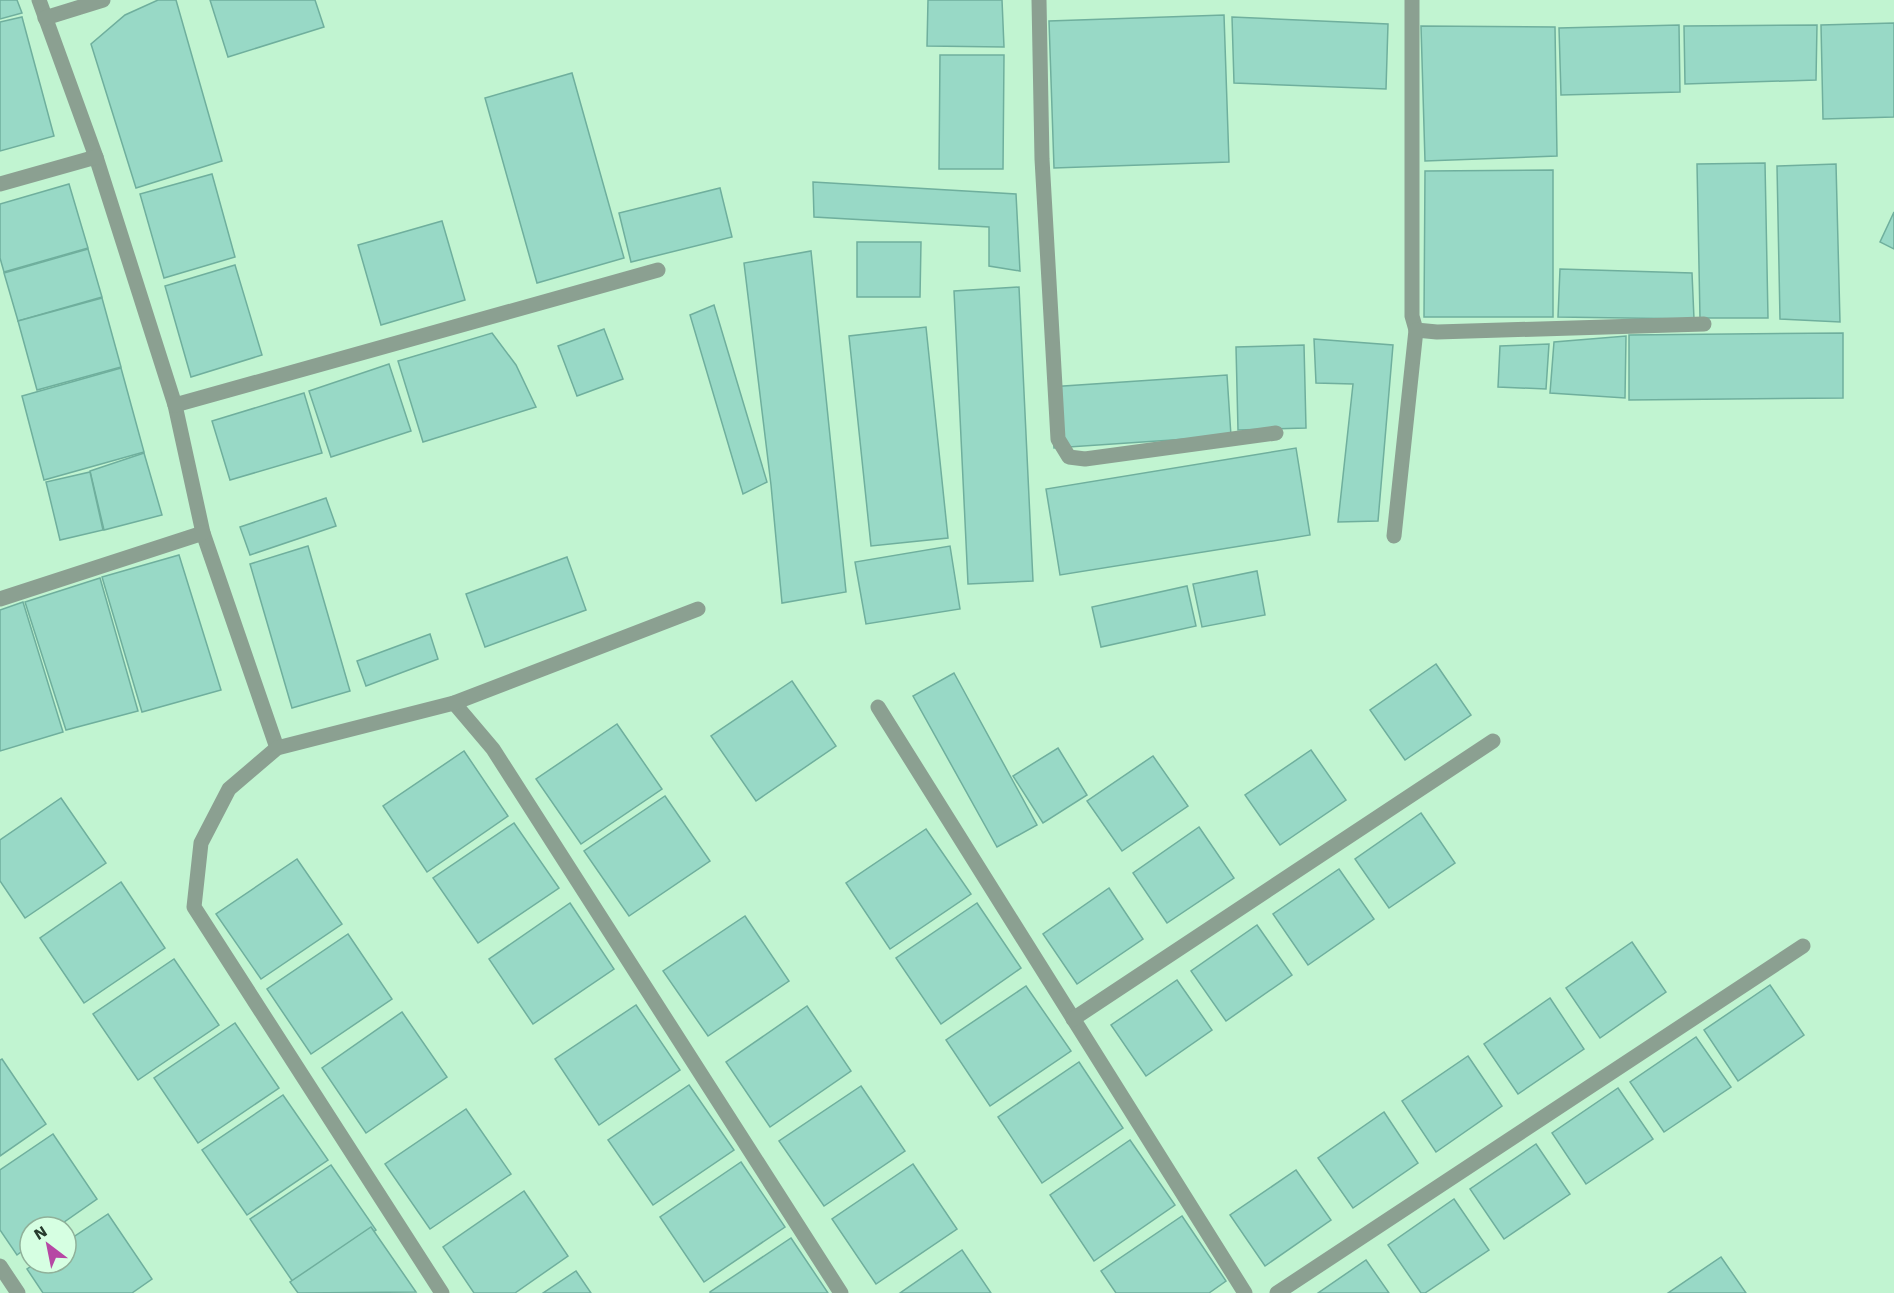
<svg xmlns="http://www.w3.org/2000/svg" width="1894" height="1293" font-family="'Work Sans',sans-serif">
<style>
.building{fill:#98d9c6;stroke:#6faf9d;stroke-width:1.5}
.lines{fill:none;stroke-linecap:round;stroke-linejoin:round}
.minor{stroke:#8ba091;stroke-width:15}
</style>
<rect width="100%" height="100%" fill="#c1f4d1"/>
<g class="building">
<polygon points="0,0 17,0 22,13 0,19"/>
<polygon points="158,0 176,0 222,161 136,188 91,44 125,15"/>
<polygon points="210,0 315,0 324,27 228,57"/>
<polygon points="928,0 1002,0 1004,47 927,46"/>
<polygon points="1224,15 1229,162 1054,168 1049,21"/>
<polygon points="22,17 54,136 0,151 0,22"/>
<polygon points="1232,17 1388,24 1386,89 1234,83"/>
<polygon points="1894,23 1894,117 1823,119 1821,25"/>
<polygon points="1679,25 1680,92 1561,95 1559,28"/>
<polygon points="1817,25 1816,80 1685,84 1684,26"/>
<polygon points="1421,26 1555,27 1557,156 1425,161"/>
<polygon points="940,55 1004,55 1003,169 939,169"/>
<polygon points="572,73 624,258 537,283 485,98"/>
<polygon points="1765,163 1768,318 1700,318 1697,164"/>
<polygon points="1836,164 1840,322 1780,319 1777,166"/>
<polygon points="1553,170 1553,317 1424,317 1425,171"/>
<polygon points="212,174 235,257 164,278 140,194"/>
<polygon points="813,182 1016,194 1020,271 989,266 989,227 814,217"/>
<polygon points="69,184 88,248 4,272 0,258 0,204"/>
<polygon points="720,188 732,237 631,262 619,213"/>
<polygon points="1894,212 1894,249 1880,242"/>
<polygon points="442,221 465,300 381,325 358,245"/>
<polygon points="857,242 921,242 920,297 857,297"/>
<polygon points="88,249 102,297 18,321 4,273"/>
<polygon points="811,251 846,592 782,603 771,485 744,263"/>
<polygon points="235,265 262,355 191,377 165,286"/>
<polygon points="1560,269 1692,273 1694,319 1558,317"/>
<polygon points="1019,287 1033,581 968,584 954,291"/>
<polygon points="102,298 121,367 37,390 18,321"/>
<polygon points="714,305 767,482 743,494 690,315"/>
<polygon points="926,327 948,538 871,546 849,336"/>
<polygon points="604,329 623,379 577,396 558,346"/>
<polygon points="492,333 516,365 536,407 423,442 398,361"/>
<polygon points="1843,333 1843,398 1629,400 1629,335"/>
<polygon points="1626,336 1625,398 1550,393 1554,342"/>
<polygon points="1314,339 1393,345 1378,521 1338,522 1353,384 1316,383"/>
<polygon points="1549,344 1546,389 1498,387 1500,346"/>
<polygon points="1304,345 1306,428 1238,430 1236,347"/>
<polygon points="389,364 411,431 331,457 309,391"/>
<polygon points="121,368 144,452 44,480 22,396"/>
<polygon points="1227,375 1231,436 1054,448 1049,387"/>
<polygon points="304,393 322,453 230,480 212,421"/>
<polygon points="1296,448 1310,535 1060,575 1046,489"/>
<polygon points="144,453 162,515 104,530 90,471"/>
<polygon points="90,472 103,530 60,540 46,482"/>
<polygon points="326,498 336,526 250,555 240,527"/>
<polygon points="308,546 350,691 292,708 250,564"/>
<polygon points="950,546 960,609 866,624 855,562"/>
<polygon points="179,555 221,690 142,712 102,577"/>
<polygon points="567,557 586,610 485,647 466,594"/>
<polygon points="1257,571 1265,615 1202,627 1193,584"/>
<polygon points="100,578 138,711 66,730 25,602"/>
<polygon points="1187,586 1196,626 1101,647 1092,607"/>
<polygon points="23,602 63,732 0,751 0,610"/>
<polygon points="430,634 438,659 366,686 357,661"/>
<polygon points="1436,664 1471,715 1405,760 1370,710"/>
<polygon points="954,673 1037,825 997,847 913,696"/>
<polygon points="792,681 836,746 756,801 711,736"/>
<polygon points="617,724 662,789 581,844 536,779"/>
<polygon points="1058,748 1087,795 1043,823 1013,776"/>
<polygon points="1311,750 1346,800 1280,845 1245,795"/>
<polygon points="464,751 508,816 427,872 383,806"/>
<polygon points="1153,756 1188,806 1122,851 1087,801"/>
<polygon points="665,796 710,861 629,916 584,851"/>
<polygon points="61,798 106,863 25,918 0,881 0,840"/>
<polygon points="1421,813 1455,863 1389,908 1355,859"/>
<polygon points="514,823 559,888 478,943 433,878"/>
<polygon points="1199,827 1234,878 1167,923 1133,873"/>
<polygon points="926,829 971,894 890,949 846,883"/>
<polygon points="297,859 342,924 261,979 216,914"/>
<polygon points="1339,869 1374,919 1308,965 1273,914"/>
<polygon points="121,882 165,948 84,1003 40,938"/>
<polygon points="1109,888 1143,939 1077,984 1043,934"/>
<polygon points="570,903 614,969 533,1024 489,959"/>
<polygon points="977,903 1021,968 941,1024 896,958"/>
<polygon points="745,916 789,981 708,1036 663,971"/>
<polygon points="1257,925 1292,975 1226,1021 1191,971"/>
<polygon points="348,934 392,999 311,1054 267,989"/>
<polygon points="1632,942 1666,992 1600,1038 1566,988"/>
<polygon points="174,959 219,1025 138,1080 93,1014"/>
<polygon points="1177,980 1212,1030 1146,1076 1111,1025"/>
<polygon points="1770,985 1804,1035 1738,1081 1704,1030"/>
<polygon points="1026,986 1071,1051 990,1106 946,1040"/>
<polygon points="1550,998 1584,1049 1518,1094 1484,1044"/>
<polygon points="636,1005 680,1070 599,1125 555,1059"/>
<polygon points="807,1006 851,1071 770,1127 726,1062"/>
<polygon points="402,1012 447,1077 366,1133 322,1068"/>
<polygon points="235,1023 279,1088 198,1143 154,1078"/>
<polygon points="1696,1037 1731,1087 1664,1132 1630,1082"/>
<polygon points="1468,1056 1502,1106 1436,1152 1402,1101"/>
<polygon points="2,1059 46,1124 0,1156 0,1060"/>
<polygon points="1079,1062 1123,1128 1042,1183 998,1117"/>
<polygon points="689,1085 734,1150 653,1205 608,1140"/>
<polygon points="861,1086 905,1151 824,1206 779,1141"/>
<polygon points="1618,1088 1653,1139 1586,1184 1552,1133"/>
<polygon points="283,1095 328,1160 247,1215 202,1150"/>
<polygon points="466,1109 511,1174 430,1229 385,1164"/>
<polygon points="1384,1112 1418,1163 1353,1208 1318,1158"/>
<polygon points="53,1134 97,1199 57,1227 30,1227 30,1245 17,1255 0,1230 0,1170"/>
<polygon points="1130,1140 1175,1205 1094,1261 1050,1195"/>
<polygon points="1536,1144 1570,1194 1504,1239 1470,1189"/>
<polygon points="741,1162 785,1227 704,1282 660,1217"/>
<polygon points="913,1164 957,1229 876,1284 832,1219"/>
<polygon points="331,1165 376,1230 295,1285 250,1219"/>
<polygon points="1296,1170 1331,1220 1265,1266 1230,1215"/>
<polygon points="524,1191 568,1256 515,1293 474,1293 443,1247"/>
<polygon points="1454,1199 1489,1250 1425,1293 1421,1293 1388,1245"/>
<polygon points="108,1214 152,1279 132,1293 43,1293 27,1269 36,1263 66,1263 66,1242"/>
<polygon points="1182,1216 1226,1281 1209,1293 1116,1293 1101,1271"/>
<polygon points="371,1227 416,1292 298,1293 290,1282"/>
<polygon points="791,1238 828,1293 710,1293 710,1292"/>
<polygon points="962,1250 991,1293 900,1293"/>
<polygon points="1721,1257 1746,1293 1668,1293"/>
<polygon points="1366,1260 1389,1293 1318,1293"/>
<polygon points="576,1271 591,1293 543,1293"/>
</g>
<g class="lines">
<g class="minor">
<polyline points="39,0 96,157 175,405 203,533 277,748"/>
<polyline points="1039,0 1042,159 1058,439 1069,457 1085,459 1276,433"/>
<polyline points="1412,0 1412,316 1416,330 1437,332 1704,324"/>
<polyline points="45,18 103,0"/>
<polyline points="0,184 96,157"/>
<polyline points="175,405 658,270"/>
<polyline points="1394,536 1416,330"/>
<polyline points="0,599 203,533"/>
<polyline points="454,703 493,749 841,1293"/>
<polyline points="878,707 1245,1293"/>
<polyline points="1073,1019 1493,741"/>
<polyline points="0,1266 18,1293"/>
<polyline points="442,1293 194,907 201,843 229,789 277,748 454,703 698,609"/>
<polyline points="1277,1293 1803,946"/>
</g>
</g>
<g transform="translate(48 1245) rotate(328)"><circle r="28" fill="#d6ffe2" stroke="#90b19a" stroke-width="1.5"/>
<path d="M0-4.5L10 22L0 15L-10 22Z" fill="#b647a4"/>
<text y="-9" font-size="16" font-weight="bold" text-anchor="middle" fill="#273b2d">N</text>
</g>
</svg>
